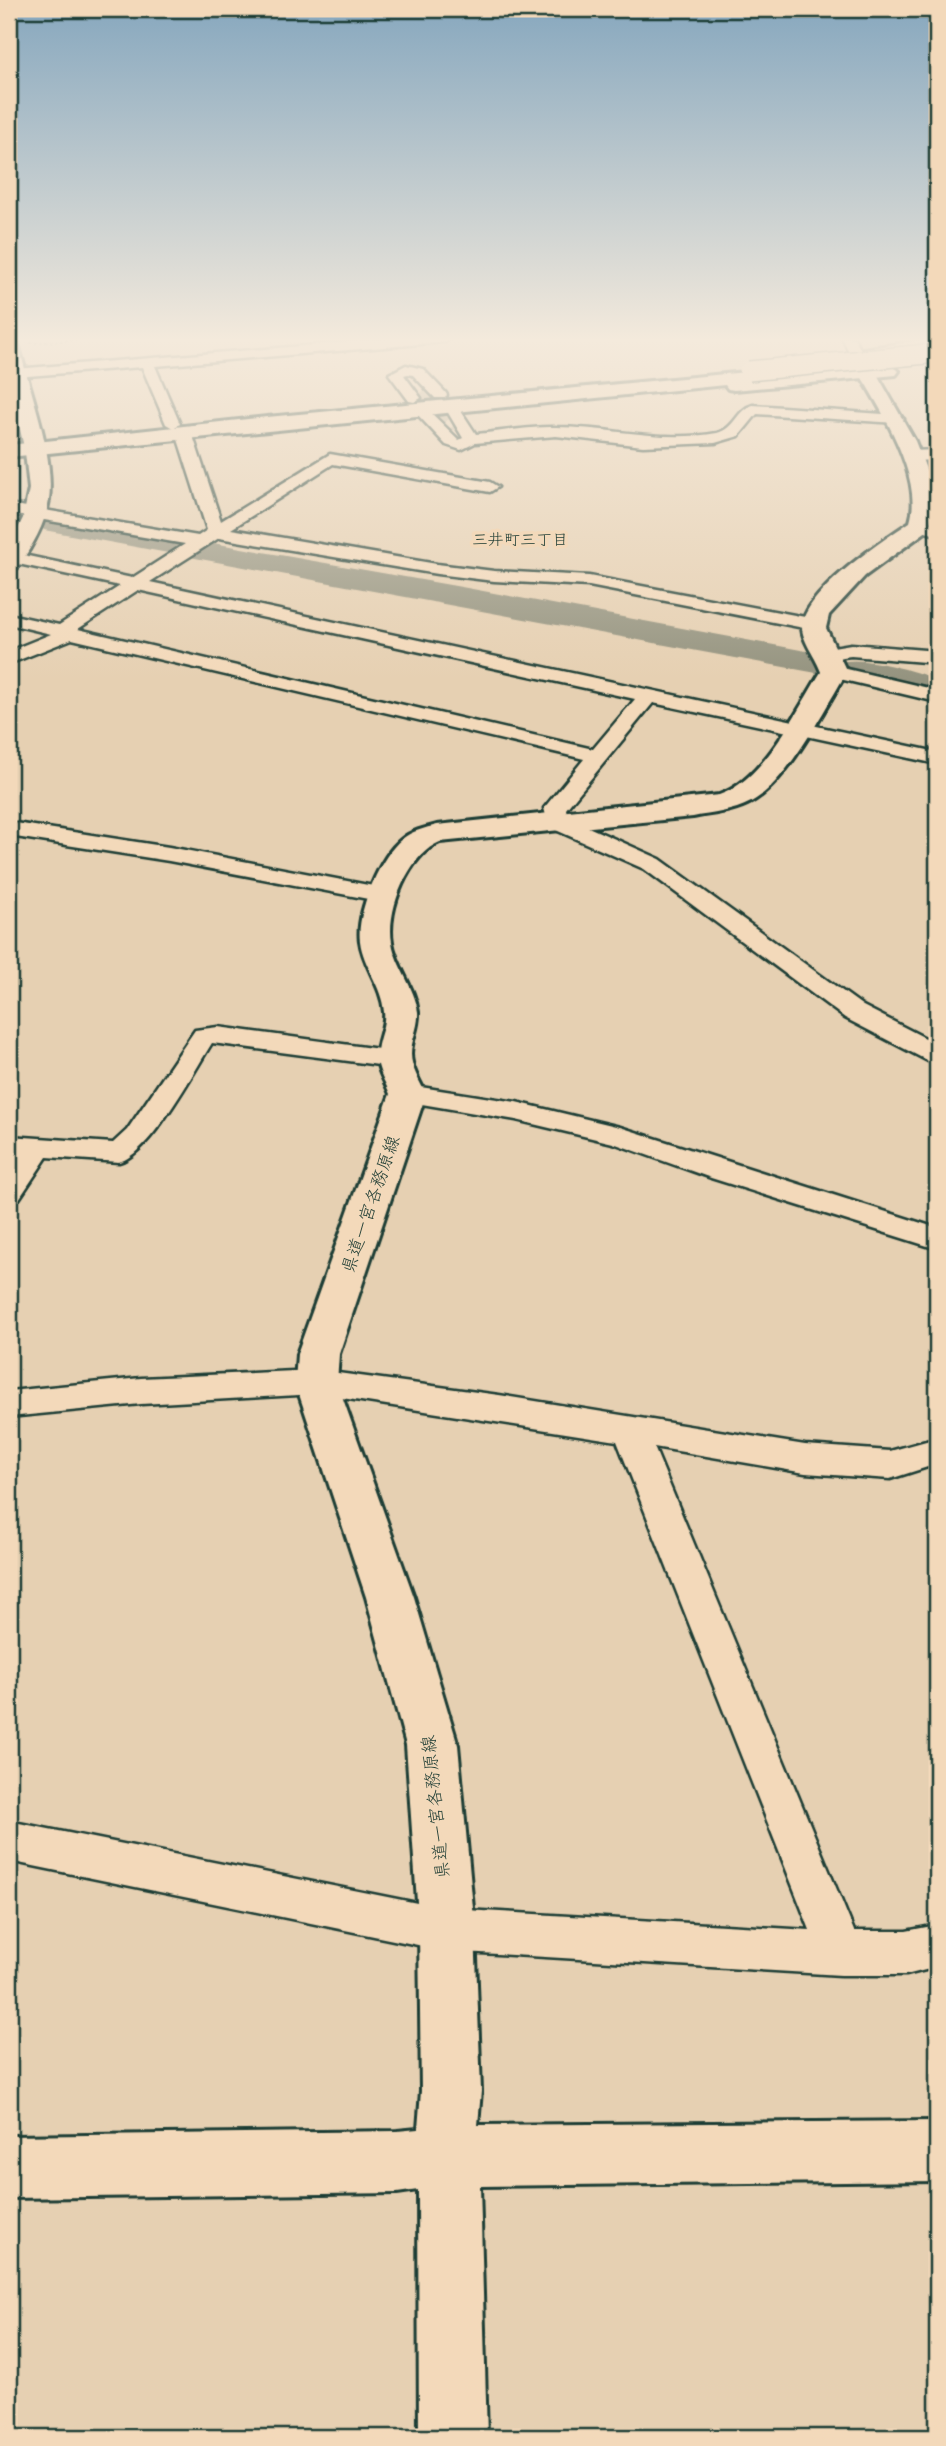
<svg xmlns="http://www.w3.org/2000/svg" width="946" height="2446" font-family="Delius,'Klee One',sans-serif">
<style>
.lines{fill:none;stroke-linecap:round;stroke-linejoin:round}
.river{fill:#94937f;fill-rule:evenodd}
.street-tunnel{stroke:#beb399;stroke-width:15;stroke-dasharray:15 8;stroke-linecap:butt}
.street-casing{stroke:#1f3d34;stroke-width:5}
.secondary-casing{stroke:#1f3d34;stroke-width:6}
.highway-casing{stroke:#1f3d34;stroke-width:6}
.path{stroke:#1f3d34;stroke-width:2.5;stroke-dasharray:2.5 2.5;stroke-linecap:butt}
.street{fill:#f3d9ba;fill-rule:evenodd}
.secondary{fill:#f3d9ba;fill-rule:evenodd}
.highway{fill:#f3d9ba;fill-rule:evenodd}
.highway-bridge-casing{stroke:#1f3d34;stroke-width:22;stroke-linecap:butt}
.highway-bridge{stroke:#f3d9ba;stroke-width:19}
.labels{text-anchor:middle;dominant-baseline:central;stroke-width:7;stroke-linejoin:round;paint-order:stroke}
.far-neighbourhood-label{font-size:16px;fill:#1f3d34;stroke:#f3d9ba}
.street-label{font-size:18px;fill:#1f3d34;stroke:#f3d9ba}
</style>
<rect width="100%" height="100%" fill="#e6d0b2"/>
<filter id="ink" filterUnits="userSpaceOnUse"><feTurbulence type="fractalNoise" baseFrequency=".0143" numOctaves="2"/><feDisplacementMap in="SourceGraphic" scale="14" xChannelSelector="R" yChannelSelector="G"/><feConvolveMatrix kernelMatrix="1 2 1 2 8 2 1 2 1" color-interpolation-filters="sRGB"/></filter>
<g filter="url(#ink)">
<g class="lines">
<path class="river" d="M 54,515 L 467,588 L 822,654 L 834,657 L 838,663 C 860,654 914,671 937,679 L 937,700 L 903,689 L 838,676 L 834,670 L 822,674 L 44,530 L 40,524 L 44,518 Z"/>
<polyline class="street-tunnel" points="423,391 452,432"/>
<g class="street-casing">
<g id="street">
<polygon points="401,338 452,338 445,342 155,366 180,424 173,428 166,424 142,367 15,377 9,374 10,370 15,369"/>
<polygon points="842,338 854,338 864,355 862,358 852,358"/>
<polygon points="406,365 423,369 445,392 447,395 445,398 435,398 413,375 408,374 404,375 421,398 414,402 409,401 389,374"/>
<path d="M 753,405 L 897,415 L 904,419 L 897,423 L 757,414 L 739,436 L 715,443 L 643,446 L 556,436 L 475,443 L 461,450 L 446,445 L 417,414 L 424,410 L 429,411 L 459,440 L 463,438 L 447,411 L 454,407 L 459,408 L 476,434 C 502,432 529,426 556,427 C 610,427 662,443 717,433 C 735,429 737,409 753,405 Z"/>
<path d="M 184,428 L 192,433 L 221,521 L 330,454 L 490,482 L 498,487 L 490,492 L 333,464 L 231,529 L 437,564 L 494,571 L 589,576 L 821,620 L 823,624 L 814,630 L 589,586 L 494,581 L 437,574 L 219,538 L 150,582 L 937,752 L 937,764 L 653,703 L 566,809 L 568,818 L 660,859 L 863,1006 L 937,1044 L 937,1063 L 928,1061 L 845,1018 L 644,869 L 549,827 L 544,808 L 584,759 L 72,639 L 9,664 L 9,651 L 51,634 L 9,624 L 9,614 L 59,625 L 120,586 L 9,562 L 9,552 L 132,578 L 185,544 L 9,514 L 9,504 L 198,536 L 207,530 L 176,433 ZM 138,590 L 635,699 L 593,749 L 78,629 Z"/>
<polygon points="937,450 937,460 911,461 903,456 911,451"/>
<polygon points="920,520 937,525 937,535 914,529 912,525 914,521"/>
<polygon points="851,644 937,651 937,663 851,656 828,659 818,653 821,649"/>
<polygon points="834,666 937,690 937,702 827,676 824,672 827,668"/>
<polygon points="9,822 169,847 384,888 392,890 396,895 392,900 384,902 169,861 9,836"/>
<path d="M 218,1027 L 394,1051 L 403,1053 L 407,1059 L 403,1065 L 394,1067 L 212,1043 C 193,1073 150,1154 119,1162 L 47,1157 L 19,1199 L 9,1202 L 9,1170 L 19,1155 L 9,1154 L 9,1136 L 113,1143 L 127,1130 L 195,1030 Z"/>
<polygon points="408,1085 516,1102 620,1127 937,1228 937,1249 711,1178 613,1143 516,1120 398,1100 394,1094 398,1088"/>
<polygon points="316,1370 499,1395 805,1445 890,1451 937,1438 937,1464 890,1479 805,1473 654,1447 854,1931 906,1931 937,1925 937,1967 906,1975 841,1975 447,1951 9,1861 9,1821 447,1909 810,1930 617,1441 316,1394 141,1404 9,1417 9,1391 141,1378"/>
</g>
</g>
<g class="secondary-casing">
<g id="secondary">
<path d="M 9,338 L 15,338 L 18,341 C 28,389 55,451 49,500 C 45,525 32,547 17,568 L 9,570 L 9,547 L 23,518 L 29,489 L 25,452 L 9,379 Z"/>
<path d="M 857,350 L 866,355 L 915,441 L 933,487 L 935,506 L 928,530 L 865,576 L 829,615 L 826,628 L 847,672 C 825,708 787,783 751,802 C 733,812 712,813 693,817 L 440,842 C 409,854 386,910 392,942 C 396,967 415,987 418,1012 C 419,1027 411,1040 411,1054 C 411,1068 420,1082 426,1094 L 339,1354 L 337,1382 L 414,1597 L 458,1745 L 475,1930 L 481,2091 L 478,2125 L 937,2121 L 937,2181 L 480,2186 L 487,2437 L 419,2437 L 418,2190 L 397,2193 L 9,2198 L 9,2136 L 397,2131 L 418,2129 L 421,2091 L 419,1930 L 406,1745 L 366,1597 L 295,1382 L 297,1354 L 390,1094 C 385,1081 376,1068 377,1054 C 377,1039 386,1026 384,1012 C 382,986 363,966 360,941 C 356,913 380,856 402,839 C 412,831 425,828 437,825 L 719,795 C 764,780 797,710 821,672 C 817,659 802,641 802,627 C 803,593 883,540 910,522 C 925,474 873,396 848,355 Z"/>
</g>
</g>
<g class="highway-casing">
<g id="highway">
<polygon points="937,338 937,348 856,360 847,355 856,350"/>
<polygon points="890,366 899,371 896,375 734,390 728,389 725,385 9,457 9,445 267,417 757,371 763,372 766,377"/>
</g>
</g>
<polyline class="path" points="30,343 102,338"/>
<use href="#street" class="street"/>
<use href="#secondary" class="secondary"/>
<use href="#highway" class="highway"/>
<g class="highway-bridge-casing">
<polyline id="highway-bridge" points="749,371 937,353"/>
</g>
<use href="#highway-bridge" class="highway-bridge"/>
</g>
</g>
<linearGradient id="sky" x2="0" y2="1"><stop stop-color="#86a7be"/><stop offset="0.5" stop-color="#f4eadc"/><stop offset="1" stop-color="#f4eadc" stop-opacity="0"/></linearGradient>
<rect width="946" height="680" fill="url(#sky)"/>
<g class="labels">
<g class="far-neighbourhood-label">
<text x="520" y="539">三井町三丁目</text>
</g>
<g class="street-label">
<text transform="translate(370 1204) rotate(-71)">県道一宮各務原線</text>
<text transform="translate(435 1807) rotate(-96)">県道一宮各務原線</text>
</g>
</g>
<rect width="946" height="2446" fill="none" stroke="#f3d9ba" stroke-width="35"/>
<rect x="18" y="18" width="911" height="2411" fill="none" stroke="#1f3d34" stroke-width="2.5" filter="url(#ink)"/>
</svg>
